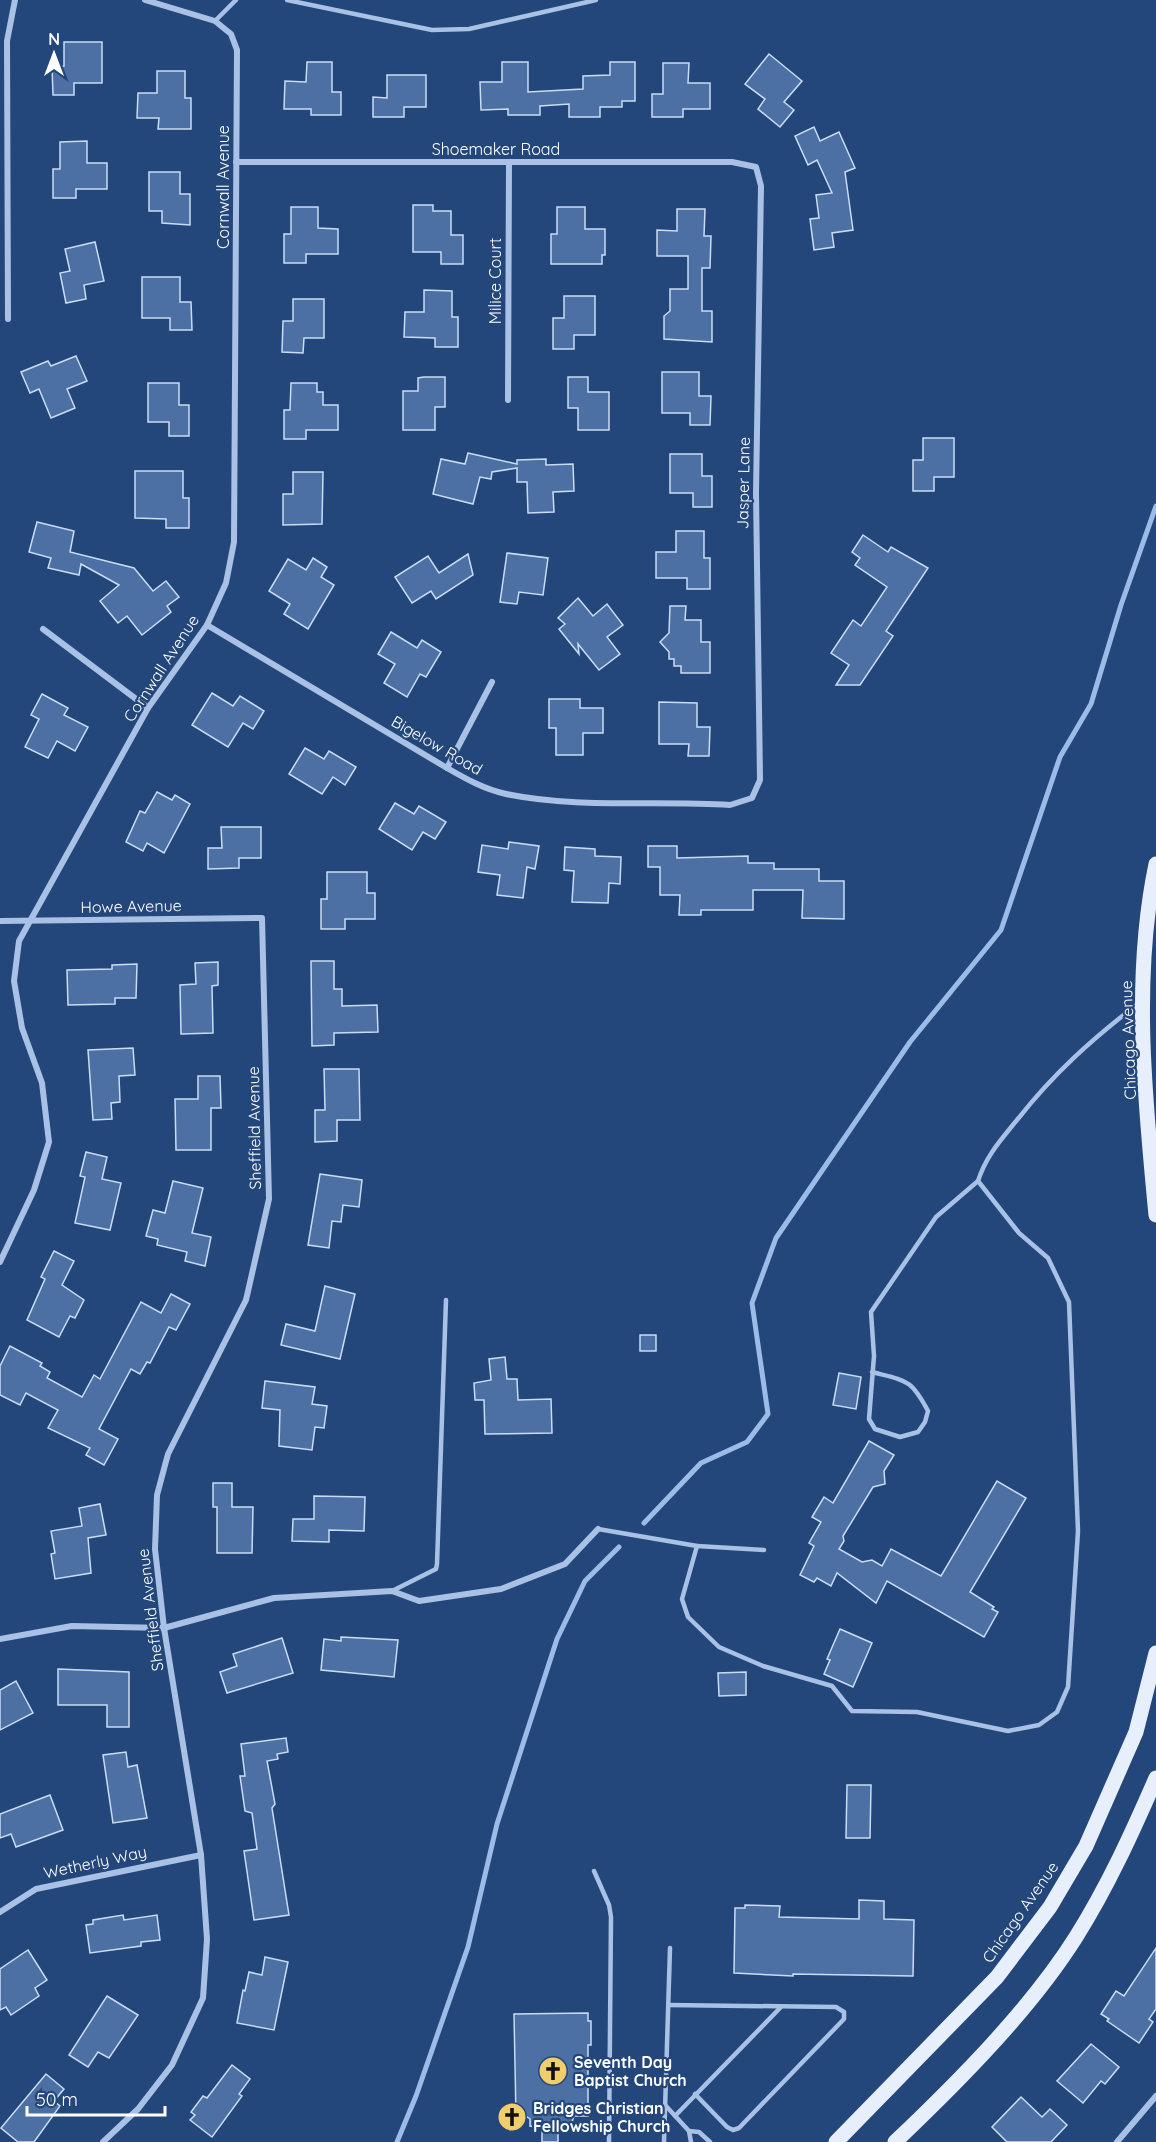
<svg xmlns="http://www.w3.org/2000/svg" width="1156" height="2142" font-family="Quicksand,sans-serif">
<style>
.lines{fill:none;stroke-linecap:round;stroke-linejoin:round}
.stream{stroke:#9cbbe6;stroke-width:5}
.building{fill:#4c70a4;stroke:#cadcf4;stroke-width:1.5}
.service{stroke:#a8c1e5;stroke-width:4.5}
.minor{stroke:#a8c1e5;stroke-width:6}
.primary{stroke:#e8effc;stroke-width:15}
.labels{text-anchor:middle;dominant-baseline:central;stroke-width:4.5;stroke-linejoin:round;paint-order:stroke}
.street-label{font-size:16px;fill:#fff;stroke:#24477b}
.poi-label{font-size:16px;font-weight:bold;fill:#fff;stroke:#24477b;text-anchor:start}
</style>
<rect width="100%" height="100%" fill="#24477b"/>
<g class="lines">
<g class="stream">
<polyline points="644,1523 701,1463 747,1442 768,1414 752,1303 776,1238 910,1042 1001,930 1060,757 1091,704 1121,605 1156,506"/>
<polyline points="397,2142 416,2096 468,1947 497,1824 557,1639 585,1581 619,1547"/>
</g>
</g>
<g class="building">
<polygon points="64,42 102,42 102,83 74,83 74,95 53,95 52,67 64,66"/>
<polygon points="769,54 802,81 784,102 794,110 780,127 758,109 765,99 745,84"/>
<polygon points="307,62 332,62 332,92 341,92 341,115 311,115 311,109 284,109 285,81 306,82"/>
<polygon points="502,62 528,62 528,92 583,89 583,76 610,75 610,62 635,62 635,101 622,101 622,107 600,107 600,117 569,117 569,104 540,106 540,115 508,115 508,109 481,110 480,82 502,82"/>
<polygon points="663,63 689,63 688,83 710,83 710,109 683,109 683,117 652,117 652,94 663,94"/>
<polygon points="157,71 185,71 185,98 191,98 191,129 158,129 159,118 137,118 138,93 157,93"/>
<polygon points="387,75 426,75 426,107 404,107 404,117 373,117 373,97 387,98"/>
<polygon points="814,127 820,141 839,132 855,168 845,172 853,230 832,233 834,247 814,250 810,219 819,218 816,195 832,193 817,160 808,165 795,136"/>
<polygon points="87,141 87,163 107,163 107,189 76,189 76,198 53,198 53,169 60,169 60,142"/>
<polygon points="149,172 180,172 180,194 190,194 190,225 162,223 162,211 149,211"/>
<polygon points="413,205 433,205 433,211 451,211 451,235 463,235 463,264 441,264 441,252 413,252"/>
<polygon points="291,207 318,207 318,228 338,229 338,254 306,254 306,263 284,263 284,234 291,234"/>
<polygon points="557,207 585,207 585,229 605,229 605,255 602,255 602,264 551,264 551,234 557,234"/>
<polygon points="677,209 705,209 704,236 711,236 710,268 702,268 702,311 712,311 712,342 664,339 664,316 670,311 670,289 688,289 688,256 657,256 657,230 677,231"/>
<polygon points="95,242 104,281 84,285 86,299 66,303 60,273 70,271 65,249"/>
<polygon points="142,277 180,277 180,302 191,302 192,330 170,330 170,318 142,318"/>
<polygon points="424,290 452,291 452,317 458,317 458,347 435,347 435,338 404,337 405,312 424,312"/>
<polygon points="564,296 595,296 595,335 574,335 574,349 553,349 553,318 564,318"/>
<polygon points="293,299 324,299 324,338 304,338 303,353 282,352 283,321 293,321"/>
<polygon points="76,356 87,381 67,389 75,408 51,418 39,389 30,393 21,372 48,361 51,366"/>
<polygon points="662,372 699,372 699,396 711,396 710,425 690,425 690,413 662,413"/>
<polygon points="424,377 445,377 445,407 435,407 435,430 403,430 403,391 418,391 418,378"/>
<polygon points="568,377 588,377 588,392 609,392 609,430 578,430 578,408 568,408"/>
<polygon points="148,383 179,383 179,405 189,405 189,436 169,436 169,422 148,422"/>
<polygon points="291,383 317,383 317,392 323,392 323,405 338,405 338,430 306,430 306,439 284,439 284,410 290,410"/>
<polygon points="923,438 954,438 954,477 934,477 934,491 913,491 913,460 923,460"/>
<polygon points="468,453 517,464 517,460 546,459 546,465 573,464 574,491 553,492 554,512 528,513 527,482 517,482 517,468 492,472 491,479 480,477 473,504 433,494 441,459 465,464"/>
<polygon points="670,454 702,454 702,476 712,476 712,507 693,507 693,493 670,493"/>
<polygon points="135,471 183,471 183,498 189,498 189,528 166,528 166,519 135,518"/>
<polygon points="293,472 323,472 322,524 283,525 283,494 293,494"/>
<polygon points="37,522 74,531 70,552 134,568 153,591 166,581 179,597 167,606 171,612 142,635 127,616 118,623 100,601 119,585 81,564 79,575 48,568 51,558 29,552"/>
<polygon points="676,531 704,531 704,558 710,558 710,589 687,589 687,578 656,578 656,552 676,552"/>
<polygon points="863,535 888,552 891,547 928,568 886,631 893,636 860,685 836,685 849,665 831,653 853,620 861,626 887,587 855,565 860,558 852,552"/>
<polygon points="507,553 548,558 543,595 519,592 517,604 500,602"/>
<polygon points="468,554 473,575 436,599 431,591 412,603 395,577 428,556 439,573"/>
<polygon points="313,558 327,567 321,577 334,585 308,629 284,614 290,604 269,591 288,559 306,570"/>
<polygon points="578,598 593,616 607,604 623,625 607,637 620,654 599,670 578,644 579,654 559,629 565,624 558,618"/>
<polygon points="670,606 686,606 685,620 701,620 701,642 710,642 710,673 681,673 681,666 674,666 674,659 669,659 669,652 660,642 669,633"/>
<polygon points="391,632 417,648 422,640 441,652 426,677 420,674 407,697 384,683 395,664 378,654"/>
<polygon points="212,693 233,706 240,696 264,711 253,729 243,723 228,747 192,725"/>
<polygon points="42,694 68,708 64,715 88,727 75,751 57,741 48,758 25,747 39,719 31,715"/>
<polygon points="549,699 580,699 580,708 603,708 603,733 583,733 583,755 556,755 556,728 549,728"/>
<polygon points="659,702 697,703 697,727 710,727 709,756 688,756 689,744 659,744"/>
<polygon points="305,748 324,759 329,751 356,767 345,785 333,777 322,794 289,774"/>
<polygon points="157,792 172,800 175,795 190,804 164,853 147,843 143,851 126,842 140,811 145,813"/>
<polygon points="395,803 414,814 419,806 446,822 435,839 423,832 412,850 379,829"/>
<polygon points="221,827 261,827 261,858 239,858 239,868 208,869 208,848 222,848"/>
<polygon points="509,842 539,846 535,869 527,867 523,898 497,895 500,875 478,872 482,845 508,849"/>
<polygon points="648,846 677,846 677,858 748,856 748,863 774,863 774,869 819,869 819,881 844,881 844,919 802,918 803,890 753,890 753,910 701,910 701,915 679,915 680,895 660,895 660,867 648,867"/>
<polygon points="565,847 595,849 595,856 621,857 620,884 609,883 608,903 572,902 574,871 564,870"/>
<polygon points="327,872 367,872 367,893 375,893 375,919 345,919 345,929 321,929 321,899 327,899"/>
<polygon points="311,961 334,961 334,989 342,989 342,1006 377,1005 378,1032 334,1033 334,1045 312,1046"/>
<polygon points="218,962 218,985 212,986 213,1033 181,1034 180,985 196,984 195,963"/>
<polygon points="137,964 136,998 115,998 115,1004 68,1005 67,970 112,969 112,965"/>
<polygon points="133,1048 135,1075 119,1076 120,1102 111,1103 112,1119 93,1120 88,1050"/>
<polygon points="324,1069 359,1069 360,1120 337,1120 337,1141 315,1142 315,1110 325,1110"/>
<polygon points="198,1076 220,1076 221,1108 211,1108 211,1150 176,1150 175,1099 198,1099"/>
<polygon points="86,1152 107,1157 102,1179 121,1183 110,1230 75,1223 85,1177 80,1176"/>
<polygon points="320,1174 362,1180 359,1207 343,1205 341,1222 332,1221 329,1248 308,1245"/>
<polygon points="173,1181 203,1188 192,1233 211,1237 205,1266 185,1261 187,1252 157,1245 158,1239 146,1236 153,1210 165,1213"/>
<polygon points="54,1251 74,1261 62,1285 84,1300 75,1318 70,1316 59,1337 27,1320 45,1279 41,1277"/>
<polygon points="325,1286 355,1294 340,1359 281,1345 286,1324 315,1331"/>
<polygon points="171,1294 190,1304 176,1330 169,1327 150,1363 147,1362 140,1374 131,1369 99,1429 118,1439 104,1465 86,1455 90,1448 48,1428 58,1410 26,1393 20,1405 0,1395 0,1366 10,1346 42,1363 40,1366 50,1372 47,1378 82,1397 94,1375 100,1379 141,1302 161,1313"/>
<rect x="640" y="1335" width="16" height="16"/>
<polygon points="505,1357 507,1379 517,1379 518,1400 551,1399 552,1433 485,1434 484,1400 475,1400 474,1383 491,1380 489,1359"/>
<polygon points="839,1373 861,1377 856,1409 833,1405"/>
<polygon points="265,1381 315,1387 312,1404 327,1406 324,1428 315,1427 312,1450 279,1446 280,1410 262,1408"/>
<polygon points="869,1441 894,1455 884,1471 885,1484 873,1487 843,1536 844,1541 839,1549 862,1562 872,1560 882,1566 891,1549 941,1576 997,1481 1026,1498 970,1592 994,1607 992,1609 998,1612 984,1637 887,1581 876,1603 837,1573 831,1586 817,1578 814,1582 800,1575 814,1546 809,1543 821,1522 812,1517 824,1497 833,1503"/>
<polygon points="213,1483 232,1483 232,1507 253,1507 252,1553 217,1553 217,1507 213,1507"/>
<polygon points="314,1496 365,1497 364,1531 329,1530 329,1542 292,1541 293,1519 314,1519"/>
<polygon points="100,1504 106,1535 88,1538 91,1573 55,1579 51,1554 55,1553 51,1531 82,1526 79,1508"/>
<polygon points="840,1629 872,1643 853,1687 824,1674 830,1660 827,1659"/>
<polygon points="341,1637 398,1640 394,1677 321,1670 324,1639 341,1641"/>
<polygon points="282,1638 293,1673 227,1693 220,1672 237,1666 233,1654"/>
<polygon points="58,1669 129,1672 129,1727 107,1727 107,1705 58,1705"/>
<polygon points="746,1672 746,1695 719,1696 718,1673"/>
<polygon points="16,1681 33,1713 0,1730 0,1690"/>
<polygon points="286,1738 288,1752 277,1754 278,1759 267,1761 275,1804 272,1808 289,1915 254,1920 244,1851 257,1849 252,1813 245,1811 240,1776 245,1776 241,1744"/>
<polygon points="126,1752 128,1767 137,1765 147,1818 113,1823 103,1755"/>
<polygon points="847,1785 871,1785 870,1838 846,1838"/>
<polygon points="50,1795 63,1830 16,1847 11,1834 0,1838 0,1814"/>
<polygon points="859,1900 884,1901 884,1919 914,1920 913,1976 793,1974 793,1976 734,1973 735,1908 745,1908 745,1905 780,1906 779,1917 859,1919"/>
<polygon points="123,1915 124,1920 157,1915 160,1940 141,1942 141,1946 90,1953 86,1925 93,1924 93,1920"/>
<polygon points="1156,1948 1156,2009 1149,2019 1153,2022 1139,2043 1107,2021 1109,2019 1101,2014 1116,1991 1124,1996"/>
<polygon points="28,1950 47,1980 35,1988 39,1996 11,2015 6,2007 0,2010 0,1969"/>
<polygon points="265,1957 288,1962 274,2030 237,2023 243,1990 245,1991 249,1972 262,1975"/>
<polygon points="107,1996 138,2015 109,2058 98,2052 88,2067 69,2055"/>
<polygon points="588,2013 588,2021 591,2021 591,2045 588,2045 588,2116 574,2116 571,2125 558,2128 558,2142 542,2142 542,2128 530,2126 530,2119 527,2117 516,2117 514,2014"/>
<polygon points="1091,2044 1119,2067 1105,2084 1101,2081 1083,2103 1057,2081"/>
<polygon points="232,2065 250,2079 239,2094 242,2096 212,2137 190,2120 195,2115 191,2112 203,2096 207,2098"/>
<polygon points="46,2074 64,2089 54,2101 60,2106 34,2142 18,2142 1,2128"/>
<polygon points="1021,2097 1042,2117 1050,2109 1067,2125 1051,2142 1007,2142 992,2127"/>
</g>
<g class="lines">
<g class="service">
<polyline points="287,0 432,30 469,29 596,0"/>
<polyline points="215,21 236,0"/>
<path d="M 872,1372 C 907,1381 911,1379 928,1411 L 925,1422 L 918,1432 L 900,1437 L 875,1429 L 869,1419 L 874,1356 L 871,1312 L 936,1217 L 978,1181"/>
<polyline points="598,1529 697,1546"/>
<path d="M 764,1550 L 697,1546 L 682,1599 L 688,1617 L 719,1647 L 763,1666 L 832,1686 L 852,1711 L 917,1712 L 1008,1731 L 1039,1725 L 1057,1712 L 1068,1687 L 1078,1531 L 1069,1302 L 1048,1258 L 1019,1233 L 978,1181 C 986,1156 1000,1141 1017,1120 C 1054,1073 1092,1039 1139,1003"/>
<polyline points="392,1591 436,1569 437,1564 446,1300"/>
<polyline points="594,1871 609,1905 611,1917 609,2142"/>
<polyline points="669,2005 836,2007 844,2012 844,2019 739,2128 733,2130 727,2127 695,2094"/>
<polyline points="666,2106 689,2131 691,2142"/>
<polyline points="675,2116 780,2008"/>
<polyline points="689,2131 699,2132 710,2142"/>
<polyline points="664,2142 670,1948"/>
</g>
<g class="minor">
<polyline points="8,319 7,41 15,0"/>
<polyline points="508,400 509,163"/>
<path d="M 207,625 L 447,768 C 466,779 484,789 506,794 C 578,809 656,800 730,805 L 752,798 L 760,780 L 756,493 L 761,186 L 756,167 L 732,162 L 236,162"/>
<polyline points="43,629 148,708"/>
<polyline points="447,768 492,682"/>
<polyline points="0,921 262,918 269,1199 246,1300 168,1454 157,1495 155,1549 164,1628 201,1855 207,1939 203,1998 172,2065 138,2109 103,2142"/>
<polyline points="0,1262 34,1190 49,1142 42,1083 22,1028 14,981 19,941 148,708 207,625 226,583 234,542 237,50 231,34 215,21 145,0"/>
<polyline points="0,1639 72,1626 164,1628 274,1598 392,1591 419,1601 501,1589 565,1564 598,1529"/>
<polyline points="0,1912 36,1889 201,1855"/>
<polyline points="1117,2142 1156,2096"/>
</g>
<g class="primary">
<path d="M 1156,864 C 1132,978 1145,1100 1156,1215"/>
<polyline points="836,2142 997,1977 1050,1907 1086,1846 1136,1732 1156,1653"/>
<path d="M 895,2142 C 957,2083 1030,2010 1076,1937 C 1108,1886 1132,1833 1156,1778"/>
</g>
</g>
<defs>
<g id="church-disc" transform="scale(1.5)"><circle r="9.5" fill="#efce6b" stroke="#24477b"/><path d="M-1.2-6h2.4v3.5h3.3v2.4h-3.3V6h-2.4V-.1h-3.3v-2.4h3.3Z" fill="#111"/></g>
</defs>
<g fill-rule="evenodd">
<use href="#church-disc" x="553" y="2071"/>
<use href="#church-disc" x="512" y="2117"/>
</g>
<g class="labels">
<g class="street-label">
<text x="496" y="149">Shoemaker Road</text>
<text transform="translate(223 187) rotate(-90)">Cornwall Avenue</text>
<text transform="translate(495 281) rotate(-90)">Milice Court</text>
<text transform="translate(743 483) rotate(-89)">Jasper Lane</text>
<text transform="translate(161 668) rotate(-57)">Cornwall Avenue</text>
<text transform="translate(437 745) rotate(30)">Bigelow Road</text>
<text transform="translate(131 906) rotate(-1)">Howe Avenue</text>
<text transform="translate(1128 1040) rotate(-92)">Chicago Avenue</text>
<text transform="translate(254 1128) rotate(-91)">Sheffield Avenue</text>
<text transform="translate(150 1610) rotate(-97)">Sheffield Avenue</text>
<text transform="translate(95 1862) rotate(-12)">Wetherly Way</text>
<text transform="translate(1020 1912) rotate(-55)">Chicago Avenue</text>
</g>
<g class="poi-label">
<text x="574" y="2062">Seventh Day<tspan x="574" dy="18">Baptist Church</tspan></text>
<text x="533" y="2108">Bridges Christian<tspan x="533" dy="18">Fellowship Church</tspan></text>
</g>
</g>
<g transform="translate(54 54)" stroke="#24477b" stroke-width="4.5" paint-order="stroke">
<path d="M0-4.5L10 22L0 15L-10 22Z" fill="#ffffff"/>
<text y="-9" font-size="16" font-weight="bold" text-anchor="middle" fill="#ffffff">N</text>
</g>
<path d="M27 2106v9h138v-9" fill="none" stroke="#ffffff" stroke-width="3"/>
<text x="36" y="2106" font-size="18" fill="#ffffff" stroke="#24477b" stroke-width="4.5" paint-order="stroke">50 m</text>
</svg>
